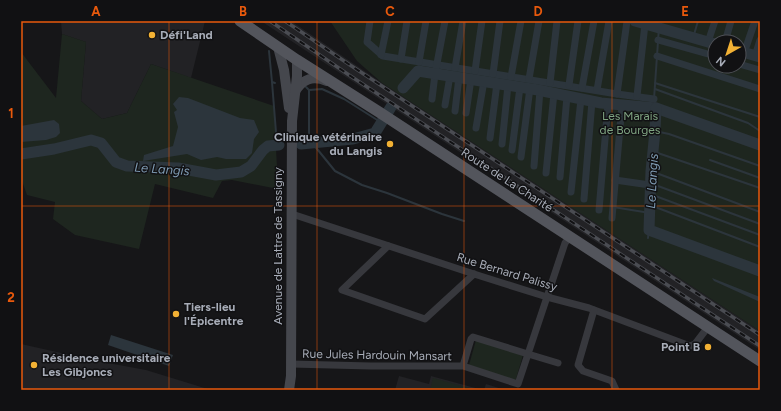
<svg xmlns="http://www.w3.org/2000/svg" width="781" height="411" font-family="Figtree,sans-serif">
<style>
.built{fill:#222225}
.green{fill:#1e261f;fill-rule:evenodd}
.water{fill:#2c353c}
.lines{fill:none;stroke-linecap:round;stroke-linejoin:round}
.stream{stroke:#2c353c;stroke-width:2}
.canal{stroke:#2c353c;stroke-width:7}
.river{stroke:#2c353c;stroke-width:11}
.street{stroke:#37383d;stroke-width:7}
.secondary{stroke:#45474d;stroke-width:10}
.primary{stroke:#53555c;stroke-width:11}
.rail-casing{stroke:#4a4c52;stroke-width:3.5}
.rail{stroke:#111113;stroke-width:2;stroke-dasharray:6;stroke-linecap:butt}
.grid{fill:none;stroke:#e8590c;stroke-width:1;stroke-opacity:0.55}
.poi-dot{fill:#f2b134;stroke:#111113;stroke-width:1.5}
.labels{text-anchor:middle;dominant-baseline:central;stroke-width:3;stroke-linejoin:round;paint-order:stroke}
.poi-label{font-size:12px;font-weight:bold;fill:#a8adb8;stroke:#111113;text-anchor:start}
.park-label{font-size:12px;fill:#7fa381;stroke:#111113}
.street-label{font-size:12px;fill:#a8adb8;stroke:#111113}
.water-label{font-size:13px;font-style:italic;fill:#7f9bb3;stroke:#111113}
.neatline{fill:none;stroke:#e8590c;stroke-width:1.5}
.grid-label{font-size:13px;text-anchor:middle;font-weight:bold;fill:#e8590c}
</style>
<rect width="100%" height="100%" fill="#161618"/>
<g class="built">
<polygon points="61,21 205,21 191,78 151,64 127,113 102,119 81,101 86,42 62,34"/>
<polygon points="261,21 291,21 382,83 760,331 760,350"/>
<polygon points="21,344 97,361 146,370 211,390 21,390"/>
<polygon points="399,376 429,384 431,376 479,389 479,390 395,390"/>
<polygon points="486,384 505,390 484,390"/>
</g>
<g class="green">
<path d="M 330,21 L 760,21 L 760,331 L 382,83 L 357,61 ZM 715,42 L 739,42 L 739,66 L 715,66 Z"/>
<polygon points="62,34 86,42 81,101 102,119 127,113 151,64 274,106 278,189 232,180 222,181 213,198 155,184 139,249 75,235 53,219 55,202 27,195 21,178 21,52 56,98"/>
<polygon points="476,340 523,355 516,379 514,380 469,365"/>
<polygon points="433,378 469,388 468,390 430,390"/>
</g>
<g class="water">
<polygon points="179,97 188,98 240,118 254,120 259,132 254,139 252,153 246,159 226,159 217,157 201,160 187,154 143,161 144,155 173,146 178,127 174,112 177,110 173,104"/>
<polygon points="54,120 59,124 60,133 56,137 46,140 21,142 21,126"/>
<polygon points="712,278 760,297 760,302 714,281"/>
<polygon points="111,335 173,355 169,366 108,345"/>
</g>
<g class="lines">
<g class="stream">
<polyline points="693,38 698,21"/>
<polyline points="269,51 272,82"/>
<polyline points="275,83 272,82 277,145"/>
<polyline points="655,83 760,117"/>
<polyline points="306,87 309,90 322,89 344,99 382,123"/>
<polyline points="655,89 748,123 760,131"/>
<polyline points="309,90 309,139 335,171 362,185 387,193 442,214 464,221"/>
<polyline points="656,108 654,99 659,27"/>
<polyline points="655,131 669,134 760,166"/>
<polyline points="652,151 760,188"/>
<polyline points="710,160 760,178"/>
<polyline points="651,171 760,212"/>
<polyline points="650,183 760,224"/>
<polyline points="650,194 760,235"/>
<polyline points="650,205 760,247"/>
<polyline points="613,207 650,213"/>
<polyline points="648,238 649,230"/>
</g>
<g class="canal">
<polyline points="370,21 367,42 383,56 617,94 654,99"/>
<polyline points="658,40 715,56"/>
<polyline points="708,42 715,21"/>
<polyline points="725,42 731,21"/>
<polyline points="744,53 755,21"/>
<polyline points="381,55 388,21"/>
<polyline points="657,56 760,89"/>
<polyline points="755,56 760,40"/>
<polyline points="401,59 407,21"/>
<polyline points="419,62 426,21"/>
<polyline points="739,64 760,70"/>
<polyline points="455,68 463,21"/>
<polyline points="475,71 482,21"/>
<polyline points="493,74 500,21"/>
<polyline points="511,77 521,21"/>
<polyline points="529,79 539,21"/>
<polyline points="550,83 557,21"/>
<polyline points="569,85 578,21"/>
<polyline points="582,88 594,21"/>
<polyline points="597,90 609,21"/>
<polyline points="617,94 627,21"/>
<polyline points="637,96 645,24"/>
<polyline points="432,99 435,74 445,21"/>
<polyline points="445,105 450,76"/>
<polyline points="455,111 459,77"/>
<polyline points="466,113 471,79"/>
<polyline points="476,128 484,81"/>
<polyline points="490,138 497,83"/>
<polyline points="502,144 508,85"/>
<polyline points="512,150 520,87"/>
<polyline points="521,157 530,88"/>
<polyline points="534,166 540,90"/>
<polyline points="546,173 554,93"/>
<polyline points="560,177 567,96"/>
<polyline points="615,180 650,185"/>
<polyline points="571,192 581,99"/>
<polyline points="584,199 592,101"/>
<polyline points="599,210 608,104"/>
<polyline points="612,218 622,105"/>
</g>
<g class="river">
<polyline points="635,21 715,44"/>
<polyline points="739,51 760,57"/>
<polyline points="403,88 418,71 538,90 601,103 656,108 760,145"/>
<polyline points="656,108 655,131 651,171 649,230 760,271"/>
<polyline points="301,144 353,139 375,133 391,107"/>
<polyline points="21,154 54,149 91,140 101,143 116,162 127,166 178,168 216,175 241,172 251,166 263,150 268,146 279,145"/>
</g>
<g class="street">
<polyline points="292,214 474,274 547,297 589,308 690,346 695,344 708,327"/>
<polyline points="388,246 342,290 425,319 474,274"/>
<polyline points="594,310 578,365 583,371 612,381 616,390"/>
<polyline points="558,363 528,354 565,243 570,237"/>
<polyline points="291,364 371,366 463,366 518,384 528,354 473,337 471,339 463,366"/>
</g>
<g class="secondary">
<polyline points="278,47 284,70 289,108"/>
<path d="M 294,93 C 302,79 312,75 327,81"/>
<polyline points="289,390 291,376 292,121 297,76 297,60"/>
</g>
<polyline class="primary" points="240,21 297,60 379,112 760,361"/>
<g class="rail-casing">
<g id="rail">
<polyline points="270,21 349,75 760,346"/>
<polyline points="285,21 350,65 760,335"/>
</g>
</g>
<use href="#rail" class="rail"/>
</g>
<path class="grid" d="M 169,21 L 169,390M 317,21 L 317,390M 464,21 L 464,390M 612,21 L 612,390M 21,206 L 760,206"/>
<g class="poi-dot">
<circle cx="152" cy="35" r="4"/>
<circle cx="390" cy="144" r="4"/>
<circle cx="176" cy="314" r="4"/>
<circle cx="708" cy="347" r="4"/>
<circle cx="34" cy="365" r="4"/>
</g>
<g class="labels">
<g class="poi-label">
<text x="160" y="35">Défi'Land</text>
<text x="382" y="137" text-anchor="end">Clinique vétérinaire<tspan x="382" dy="14">du Langis</tspan></text>
<text x="184" y="307">Tiers-lieu<tspan x="184" dy="14">l'Épicentre</tspan></text>
<text x="700" y="347" text-anchor="end">Point B</text>
<text x="42" y="358">Résidence universitaire<tspan x="42" dy="14">Les Gibjoncs</tspan></text>
</g>
<g class="park-label">
<text x="630" y="116">Les Marais<tspan x="630" dy="14">de Bourges</tspan></text>
</g>
<g class="street-label">
<text transform="translate(507 180) rotate(33)">Route de La Charité</text>
<text transform="translate(278 246) rotate(-90)">Avenue de Lattre de Tassigny</text>
<text transform="translate(507 272) rotate(17)">Rue Bernard Palissy</text>
<text transform="translate(377 355) rotate(1)">Rue Jules Hardouin Mansart</text>
</g>
<g class="water-label">
<text transform="translate(162 169) rotate(4)">Le Langis</text>
<text transform="translate(652 181) rotate(-87)">Le Langis</text>
</g>
</g>
<rect width="781" height="411" fill="none" stroke="#111113" stroke-width="44"/>
<g transform="translate(727 54) rotate(219)"><circle r="19" fill="#111113" stroke="#4d4f55"/>
<path d="M0-3L7 15L0 10L-7 15Z" fill="#f2b134"/>
<text y="-6" font-size="11" font-weight="bold" text-anchor="middle" fill="#a8adb8">N</text>
</g>
<rect x="22" y="22" width="737" height="367" class="neatline"/>
<g class="grid-label">
<text x="96" y="16">A</text>
<text x="243" y="16">B</text>
<text x="390" y="16">C</text>
<text x="538" y="16">D</text>
<text x="685" y="16">E</text>
<text x="11" y="118">1</text>
<text x="11" y="302">2</text>
</g>
</svg>
